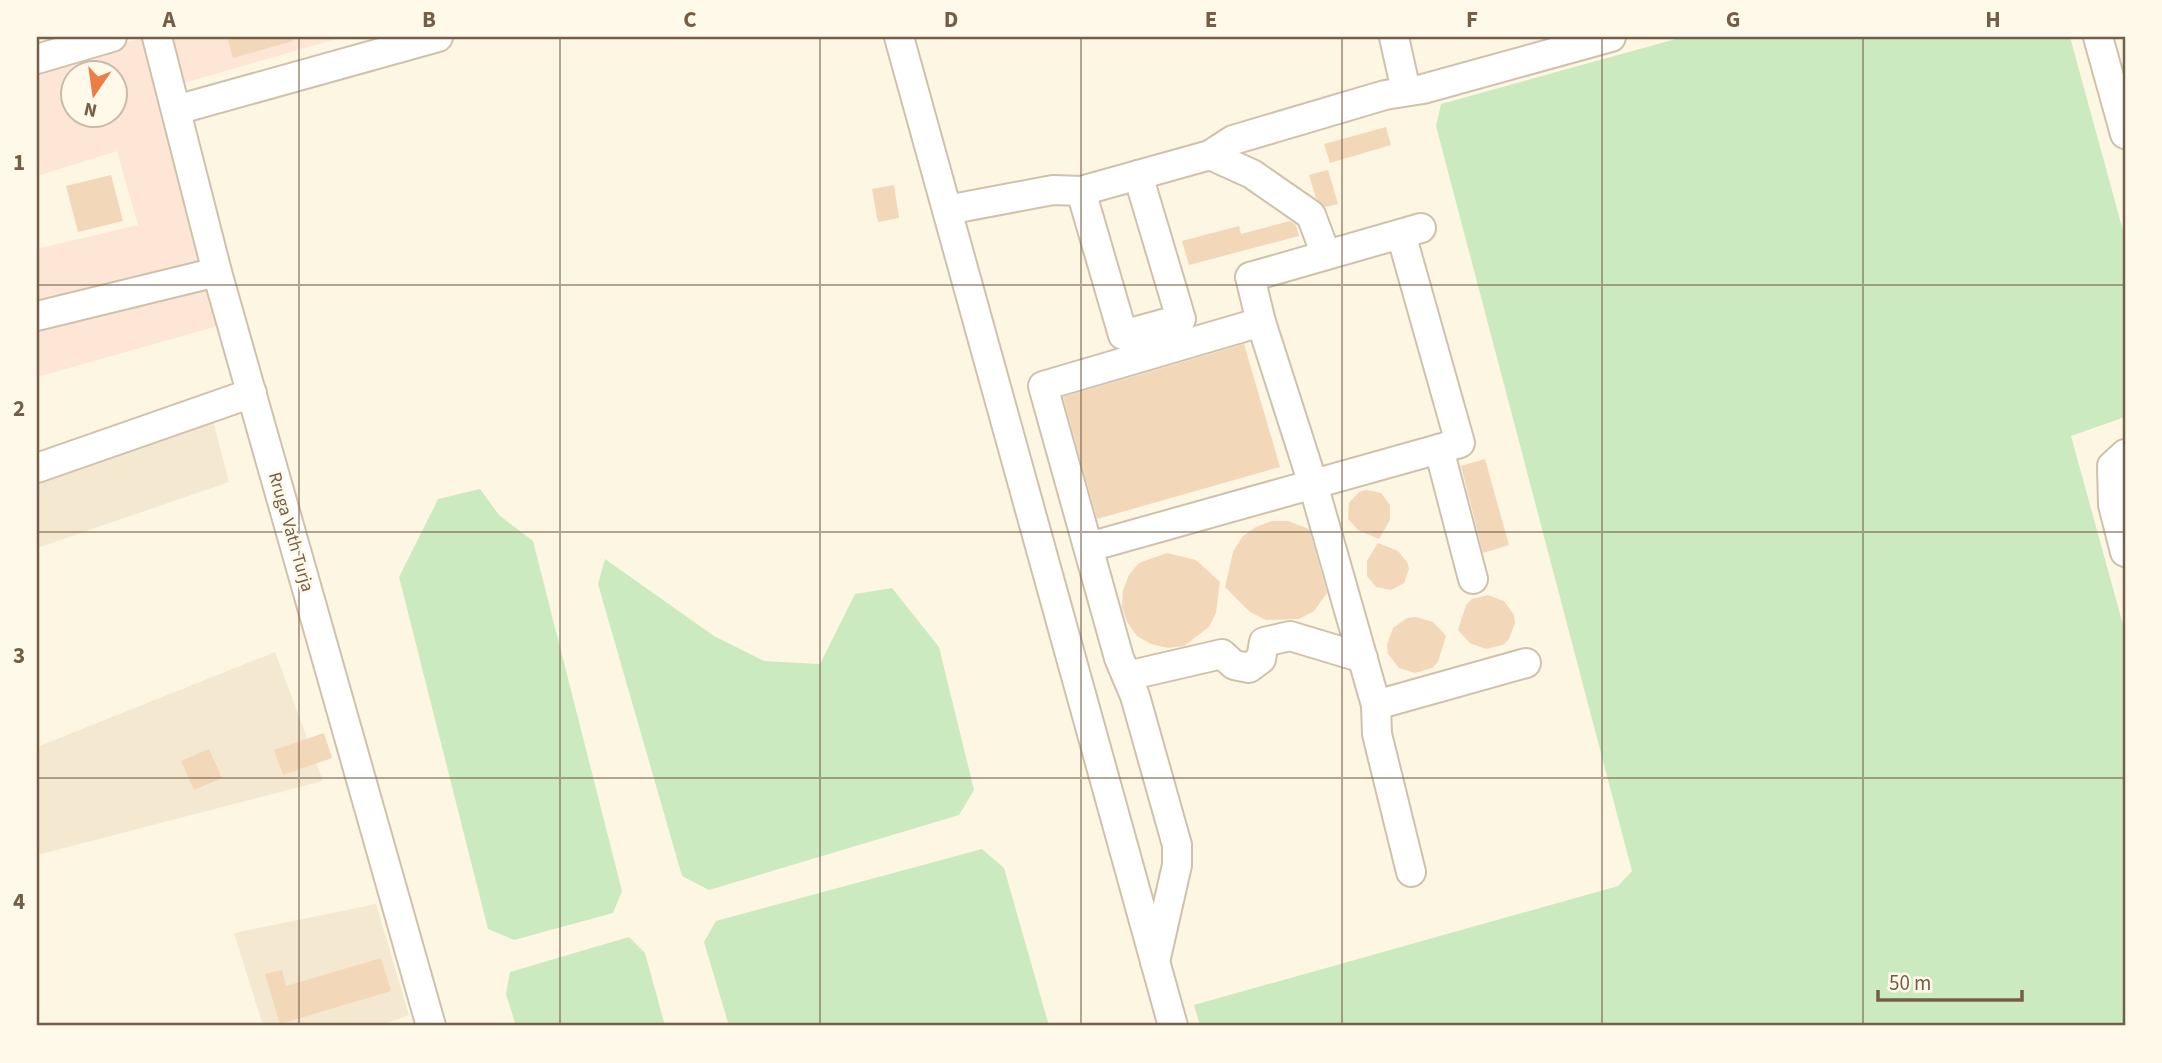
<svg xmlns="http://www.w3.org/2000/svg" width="2162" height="1063" font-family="'Source Sans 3',sans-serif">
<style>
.residential{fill:#f4e9d0}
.commercial{fill:#fde6d5;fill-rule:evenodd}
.green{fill:#cceac0}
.building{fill:#f3d7b9}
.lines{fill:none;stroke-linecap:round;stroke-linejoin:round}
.minor-casing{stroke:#d0c1ac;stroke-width:32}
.minor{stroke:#fff;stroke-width:28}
.grid{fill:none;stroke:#755e48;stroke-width:2;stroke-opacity:0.55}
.labels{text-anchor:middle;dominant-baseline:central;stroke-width:5;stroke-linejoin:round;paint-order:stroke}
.street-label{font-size:18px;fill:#755e48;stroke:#fff9e9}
.neatline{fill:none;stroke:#755e48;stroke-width:2.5}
.grid-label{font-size:23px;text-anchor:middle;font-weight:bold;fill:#755e48}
</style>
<rect width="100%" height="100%" fill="#fdf6e2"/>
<g class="residential">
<polygon points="206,394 229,482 37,548 37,456"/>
<polygon points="275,652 323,781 37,855 37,747"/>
<polygon points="376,904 409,1015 379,1026 263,1026 234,933"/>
</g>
<g class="commercial">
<path d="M 145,37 L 225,324 L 37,377 L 37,249 L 138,225 L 117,151 L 37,176 L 37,71 ZM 74,74 L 116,74 L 116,116 L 74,116 Z"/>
<polygon points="163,37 343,37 177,85"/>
</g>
<g class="green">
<polygon points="1683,37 2070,37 2125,238 2125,417 2071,436 2125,632 2125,1026 1200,1026 1194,1005 1618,886 1632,871 1436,126 1441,104"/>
<polygon points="480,489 499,515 533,541 622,891 613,913 514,940 488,929 399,577 438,499"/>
<polygon points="605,559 714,636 764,661 820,664 855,594 892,588 939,647 974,790 959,815 709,890 682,876 598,584"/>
<polygon points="982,849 1004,868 1049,1026 729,1026 704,942 716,921"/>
<polygon points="629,937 645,953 665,1026 516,1026 506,994 510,972"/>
</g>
<g class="building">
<polygon points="241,37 292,37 293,41 233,58 228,40"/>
<polygon points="1386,127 1391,145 1330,163 1324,144"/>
<polygon points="1328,170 1338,204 1325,207 1316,198 1309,175"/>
<polygon points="111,175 123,221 78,232 66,186"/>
<polygon points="894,185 899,218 878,222 872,189"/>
<polygon points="1290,221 1296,225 1299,236 1189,265 1182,241 1239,226 1241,234"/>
<polygon points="1244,344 1280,467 1097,519 1063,397"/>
<polygon points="1485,459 1509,545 1483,553 1461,466"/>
<polygon points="1366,490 1381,493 1390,505 1390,520 1379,539 1358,530 1348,519 1349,503 1359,492"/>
<polygon points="1272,521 1288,521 1309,529 1327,593 1314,611 1299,619 1266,620 1250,612 1225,587 1233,552 1242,537 1256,527"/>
<polygon points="1378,543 1398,551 1407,562 1409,569 1404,583 1391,590 1376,587 1367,576 1367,561"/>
<polygon points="1167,553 1196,560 1220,582 1216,613 1209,627 1184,646 1168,648 1151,644 1137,636 1127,622 1122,607 1123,590 1129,575 1139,563"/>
<polygon points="1488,595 1504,601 1514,615 1515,623 1509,639 1503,645 1486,649 1470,643 1458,630 1466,605 1472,599"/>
<polygon points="1416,617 1433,622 1446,636 1438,662 1432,668 1415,673 1399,668 1388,654 1387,645 1393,628 1407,618"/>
<polygon points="324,733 332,758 283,775 274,750"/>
<polygon points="209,749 222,778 194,790 181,761"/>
<polygon points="381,958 391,991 280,1024 265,974 282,970 286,986"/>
</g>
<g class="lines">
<g class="minor-casing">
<g id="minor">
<polyline points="157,37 217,272 431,1026"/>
<polyline points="899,37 1173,1026"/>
<polyline points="1394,37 1406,91"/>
<polyline points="2098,37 2125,134"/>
<polyline points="37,59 112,37"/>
<polyline points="176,110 438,37"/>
<polyline points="1210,155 1252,174 1311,215 1326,255"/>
<polyline points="1081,191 1123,335 1181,319 1138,175"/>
<polyline points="947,210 1053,190 1081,191 1210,155 1233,140 1385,95 1423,89 1611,37"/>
<polyline points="37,316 217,272"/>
<polyline points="1261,322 1250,277 1421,228"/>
<polyline points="1439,449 1473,579"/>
<polyline points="2125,454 2112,466 2113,505 2125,552"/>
<polyline points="37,468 252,393"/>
<polyline points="1089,547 1460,443 1401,234"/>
<polyline points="1127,676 1222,654 1234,665 1249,668 1261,659 1264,642 1290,636 1363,658"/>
<polyline points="1376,705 1526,663"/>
<polyline points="1155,962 1177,865 1177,845 1135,696 1119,658 1043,386 1261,322 1313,484 1376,705 1377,734 1411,872"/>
</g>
</g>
<use href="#minor" class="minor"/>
</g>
<path class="grid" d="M 299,37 L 299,1026M 560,37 L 560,1026M 820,37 L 820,1026M 1081,37 L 1081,1026M 1342,37 L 1342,1026M 1602,37 L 1602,1026M 1863,37 L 1863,1026M 37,285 L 2125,285M 37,532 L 2125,532M 37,778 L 2125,778"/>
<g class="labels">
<g class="street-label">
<text transform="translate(291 532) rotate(74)">Rruga Vath Turja</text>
</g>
</g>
<rect width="2162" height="1063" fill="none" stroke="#fff9e9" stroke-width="77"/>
<g transform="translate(94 94) rotate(193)"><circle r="33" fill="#fff9e9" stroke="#c8bba9" stroke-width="2"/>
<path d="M0-5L12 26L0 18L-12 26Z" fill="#ea7e44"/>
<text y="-10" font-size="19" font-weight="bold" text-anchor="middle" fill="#755e48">N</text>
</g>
<path d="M1878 990v10h144v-10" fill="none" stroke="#755e48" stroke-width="3.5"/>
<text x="1889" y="990" font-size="21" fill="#755e48" stroke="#fff9e9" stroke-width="5" paint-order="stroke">50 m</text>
<rect x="38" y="38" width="2086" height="986" class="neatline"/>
<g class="grid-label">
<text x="169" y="27">A</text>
<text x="429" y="27">B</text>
<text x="690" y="27">C</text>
<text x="951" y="27">D</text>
<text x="1211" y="27">E</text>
<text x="1472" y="27">F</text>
<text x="1733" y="27">G</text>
<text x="1993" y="27">H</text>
<text x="19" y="170">1</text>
<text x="19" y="416">2</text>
<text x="19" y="663">3</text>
<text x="19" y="909">4</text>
</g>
</svg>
